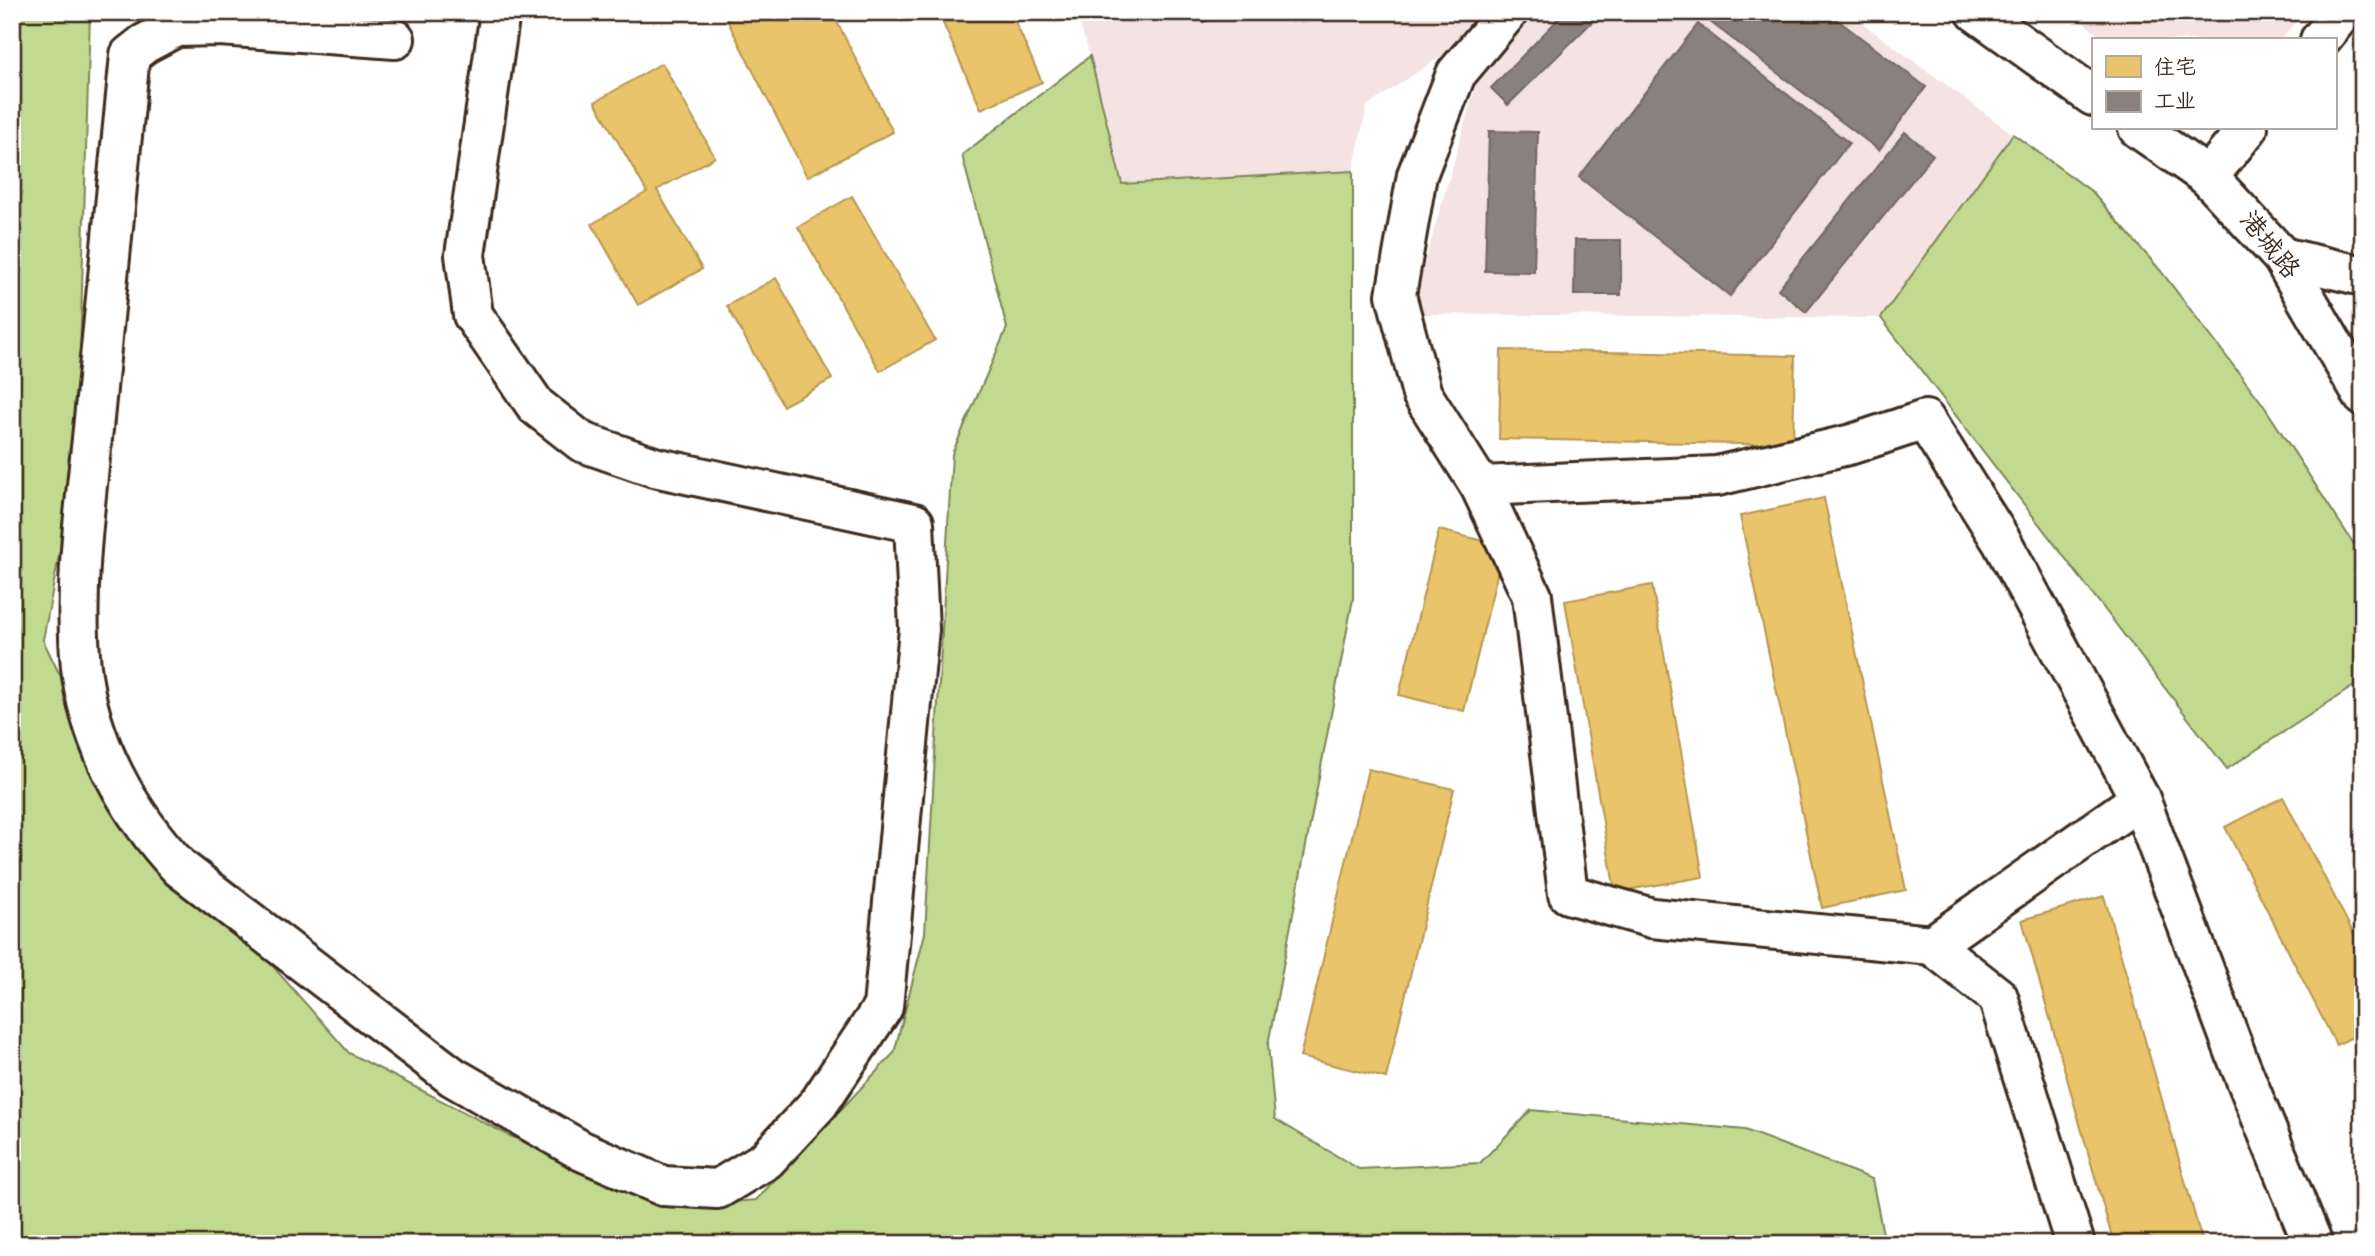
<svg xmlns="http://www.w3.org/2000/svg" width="2375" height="1256" font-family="'Gochi Hand','LXGW WenKai TC',sans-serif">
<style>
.built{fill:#f5e3e3}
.green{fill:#c2da90;stroke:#7e8257;stroke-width:2}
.homes{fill:#e9c46a;stroke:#b59653;stroke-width:2}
.industry{fill:#8a817c;stroke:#726760;stroke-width:2}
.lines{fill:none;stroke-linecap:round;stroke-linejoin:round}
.minor-casing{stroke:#3b2a1e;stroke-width:44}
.minor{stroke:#fff;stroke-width:38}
.labels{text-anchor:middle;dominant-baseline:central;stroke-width:7;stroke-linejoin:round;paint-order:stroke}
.street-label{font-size:26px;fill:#3b2a1e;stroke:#fff}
</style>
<rect width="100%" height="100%" fill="#fff"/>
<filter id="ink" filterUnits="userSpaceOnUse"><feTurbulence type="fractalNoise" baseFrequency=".0143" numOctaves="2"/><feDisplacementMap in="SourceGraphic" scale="14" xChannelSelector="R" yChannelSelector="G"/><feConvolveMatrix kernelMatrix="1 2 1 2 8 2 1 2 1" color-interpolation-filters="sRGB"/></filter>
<g filter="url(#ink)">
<g class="built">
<polygon points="1076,12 1485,12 1452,49 1367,106 1353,171 1122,184 1090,56"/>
<polygon points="1538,12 1847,12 2013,134 1881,318 1410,314 1477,81"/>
<polygon points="2071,12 2303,12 2281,40 2105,40"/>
</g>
<g class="green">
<polygon points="12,12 90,12 77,461 43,640 112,783 349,1053 508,1135 670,1207 756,1200 894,1053 925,933 952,454 1007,328 962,155 1090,56 1122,184 1353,171 1353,599 1268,1045 1275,1119 1359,1169 1480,1163 1531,1110 1745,1130 1872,1179 1885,1244 12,1244"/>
<polygon points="2013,134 2091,191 2160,270 2262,403 2363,558 2363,680 2227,769 1881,318"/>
</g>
<g class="homes">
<polygon points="723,12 832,12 893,132 807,177"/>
<polygon points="938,12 1011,12 1042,82 981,109"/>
<polygon points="662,63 715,157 657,190 702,269 638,305 592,224 647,192 595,102"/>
<polygon points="852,196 935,340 880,371 798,227"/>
<polygon points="776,278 832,379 783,406 727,306"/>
<polygon points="1501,350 1795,356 1793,445 1499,439"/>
<polygon points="1824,498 1906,890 1822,908 1740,516"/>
<polygon points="1439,530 1504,546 1464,711 1399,695"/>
<polygon points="1652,585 1703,877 1615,892 1565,601"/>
<polygon points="1368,769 1454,789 1386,1078 1300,1057"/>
<polygon points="2283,797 2363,952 2363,1032 2336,1045 2225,827"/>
<polygon points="2104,896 2203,1244 2114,1244 2022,920"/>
</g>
<g class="industry">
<polygon points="1200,12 1234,12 1203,22"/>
<polygon points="1565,12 1602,12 1508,105 1491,88"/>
<polygon points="1697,12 1827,12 1926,87 1879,150"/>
<polygon points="1698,24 1849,143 1730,296 1579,177"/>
<polygon points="1489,131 1538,132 1534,272 1485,271"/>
<polygon points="1905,132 1933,155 1806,312 1778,289"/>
<polygon points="1575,240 1621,240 1621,295 1574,295"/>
</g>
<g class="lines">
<g class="minor-casing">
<g id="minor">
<polyline points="1508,12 1456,74 1417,175 1396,295 1422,394 1480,486 1532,596 1568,894 1652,918 1932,945 1998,997 2075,1244"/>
<polyline points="1976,12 2093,96"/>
<path d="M 395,39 L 220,26 L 176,27 L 144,44 L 130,55 C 118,177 106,298 94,419 C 86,501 73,585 81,667 C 89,742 129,814 180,868 L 453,1077 L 582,1151 L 663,1186 L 718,1189 L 766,1160 L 819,1103 L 883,1007 L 919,629 L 914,523 L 654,467 L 582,442 L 536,406 L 473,315 L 465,255 L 500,12"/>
<polyline points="2320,40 2343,12"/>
<polyline points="2138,128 2208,177 2282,257 2363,396"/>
<polyline points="2208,177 2248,128"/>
<polyline points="2282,257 2363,276"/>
<polyline points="1480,486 1717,476 1852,444 1925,420 2002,542 2140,799 2238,1060 2313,1244"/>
<polyline points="1932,945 2140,799"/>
</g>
</g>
<use href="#minor" class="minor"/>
</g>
</g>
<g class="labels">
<g class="street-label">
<text transform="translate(2267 247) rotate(51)">港城路</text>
</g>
</g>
<rect width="2375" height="1256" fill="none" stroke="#fff" stroke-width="42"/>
<rect x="21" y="21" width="2333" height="1214" fill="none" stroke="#3b2a1e" stroke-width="2.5" filter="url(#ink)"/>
<rect x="2092" y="38" width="245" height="91" fill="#ffffff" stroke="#b1aaa5" stroke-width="2"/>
<rect x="2106" y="56" width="35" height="21" fill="#e9c46a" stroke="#b1aaa5" stroke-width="2"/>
<text x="2154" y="74" font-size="21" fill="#3b2a1e">住宅</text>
<rect x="2106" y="91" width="35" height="21" fill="#8a817c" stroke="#b1aaa5" stroke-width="2"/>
<text x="2154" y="108" font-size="21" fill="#3b2a1e">工业</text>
</svg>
